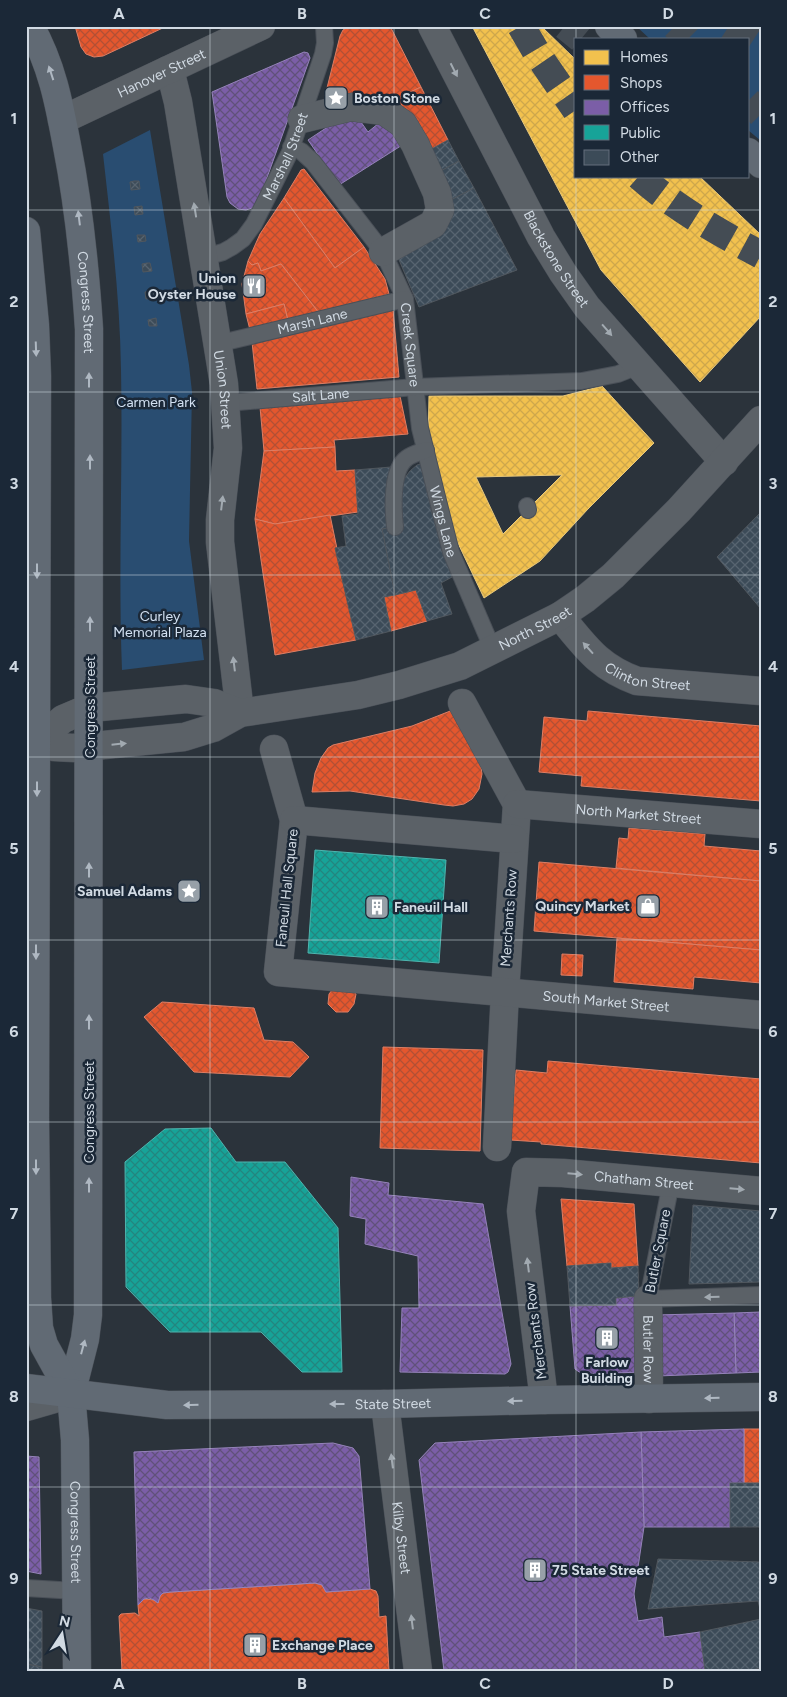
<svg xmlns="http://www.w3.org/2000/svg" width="787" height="1697" font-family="Figtree,sans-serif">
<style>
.green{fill:#294d71}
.homes{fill:url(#homes-cross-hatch);stroke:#e8c87b;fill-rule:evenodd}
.shops{fill:url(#shops-cross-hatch);stroke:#de7e64}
.offices{fill:url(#offices-cross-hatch);stroke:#9583b9}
.public{fill:url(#public-cross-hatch);stroke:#4fb4ae}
.building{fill:url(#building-cross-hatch);stroke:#50575e}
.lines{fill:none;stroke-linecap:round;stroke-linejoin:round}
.highway-tunnel{stroke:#444c54;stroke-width:28;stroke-dasharray:28 14;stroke-linecap:butt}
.lane-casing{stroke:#4a5058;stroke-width:18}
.street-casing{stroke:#4a5058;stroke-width:29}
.secondary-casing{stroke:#4a5058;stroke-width:29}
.primary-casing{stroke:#4a5058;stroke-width:29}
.lane{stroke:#5b6167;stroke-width:16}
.street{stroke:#5b6167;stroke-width:28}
.secondary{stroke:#5b6167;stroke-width:28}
.primary{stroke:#616a74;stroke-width:28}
.oneway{fill:#a2aab1}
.oneway2{fill:#afb8c2}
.grid{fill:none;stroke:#d1dae3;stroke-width:1;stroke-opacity:0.55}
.labels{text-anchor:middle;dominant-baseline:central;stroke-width:5;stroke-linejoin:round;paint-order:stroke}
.street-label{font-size:14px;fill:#d1dae3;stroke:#1b2837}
.poi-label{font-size:14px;font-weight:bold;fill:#d1dae3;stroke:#1b2837;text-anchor:start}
.park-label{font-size:14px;fill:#d3e1f2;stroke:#1b2837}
.neatline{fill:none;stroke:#d1dae3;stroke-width:2}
.grid-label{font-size:16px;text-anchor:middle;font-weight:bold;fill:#d1dae3}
</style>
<defs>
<pattern id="homes-cross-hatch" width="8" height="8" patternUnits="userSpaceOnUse" patternTransform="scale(1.25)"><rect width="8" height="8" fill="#f2c14e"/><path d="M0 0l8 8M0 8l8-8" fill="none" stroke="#cea74c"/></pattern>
<pattern id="shops-cross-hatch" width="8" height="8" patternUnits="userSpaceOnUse" patternTransform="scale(1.25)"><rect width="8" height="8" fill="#e4572e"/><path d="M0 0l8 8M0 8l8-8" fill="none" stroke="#b25035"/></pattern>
<pattern id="offices-cross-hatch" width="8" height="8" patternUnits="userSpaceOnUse" patternTransform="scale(1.25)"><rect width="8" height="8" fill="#7b5ea7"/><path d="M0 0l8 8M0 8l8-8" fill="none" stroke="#60517a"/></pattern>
<pattern id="public-cross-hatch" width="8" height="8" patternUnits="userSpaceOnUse" patternTransform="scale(1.25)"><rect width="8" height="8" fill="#17a398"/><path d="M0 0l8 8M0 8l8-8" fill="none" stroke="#23867f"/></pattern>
<pattern id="building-cross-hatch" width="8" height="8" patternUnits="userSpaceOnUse" patternTransform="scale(1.25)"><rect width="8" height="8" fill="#3c4b58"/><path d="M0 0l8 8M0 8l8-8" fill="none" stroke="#576470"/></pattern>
</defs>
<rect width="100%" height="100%" fill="#2b333b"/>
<g class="green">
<polygon points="636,26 761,26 761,141 748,130 748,39 650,39"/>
<path d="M 150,130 L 189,365 L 192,392 L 189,541 L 204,660 L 122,670 C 118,570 123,470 121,370 C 120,298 111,226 103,154 Z"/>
</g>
<g class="homes">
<polygon points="472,26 541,26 576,60 576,176 699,176 761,235 761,316 700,382 601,270"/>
<path d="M 602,386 L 654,443 L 588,509 L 540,561 L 484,598 L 455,537 L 428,444 L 429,396 L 563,396 ZM 562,475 L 503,534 L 476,477 Z"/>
</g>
<g class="shops">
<polygon points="75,26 167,26 103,56 94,57 86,54 81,47"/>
<polygon points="350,26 390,26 421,87 398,98 397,96 325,96 340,36 343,30"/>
<polygon points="421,87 448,140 426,152 398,98"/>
<polygon points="304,169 364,247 335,268 284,198 301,170"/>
<polygon points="284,198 335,268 364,247 385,279 389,294 319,313 281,264 261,271 258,263 252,265 248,261 260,234"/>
<polygon points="248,261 252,265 258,263 261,271 281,264 319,313 288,321 284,304 246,314 242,284"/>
<polygon points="284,304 288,321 250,330 246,314"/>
<polygon points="393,309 399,377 257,389 252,342"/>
<polygon points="400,396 408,434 334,440 335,447 264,451 260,407"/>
<polygon points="335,447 336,471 355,470 358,512 275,524 255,519 264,451"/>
<polygon points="330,515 356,640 275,655 255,519 275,524"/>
<polygon points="416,590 427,621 391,631 384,597"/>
<polygon points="463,706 480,759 482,774 479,789 472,799 464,804 453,806 444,805 350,791 312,792 315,773 321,758 328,748 333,745 412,726"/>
<polygon points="588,711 761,726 761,801 581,786 582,776 539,772 544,717 587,721"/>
<polygon points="629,828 705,834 704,846 761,851 761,881 616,868 619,838 628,839"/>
<polygon points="539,862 761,881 761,950 534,931"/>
<polygon points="617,938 761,950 761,983 694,977 693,989 614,982"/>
<polygon points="562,954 583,955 582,976 561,975"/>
<polygon points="336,985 348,985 356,994 354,1004 348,1012 336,1012 328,1004 329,994"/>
<polygon points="162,1002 254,1008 264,1040 293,1042 309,1057 290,1077 194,1072 144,1017"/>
<polygon points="383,1047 483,1050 480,1151 380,1148"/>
<polygon points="548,1061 761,1079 761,1163 541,1144 541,1142 510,1140 516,1070 547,1073"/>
<polygon points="561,1199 634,1204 638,1266 611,1268 611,1263 567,1266"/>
<rect x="744" y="1429" width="17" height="54"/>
<polygon points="315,1583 322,1585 326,1592 370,1589 376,1591 378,1596 379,1617 386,1616 389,1671 122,1671 119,1616 121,1614 135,1613 139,1616 138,1605 144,1599 154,1600 158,1603 160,1596 163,1593 171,1592"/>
</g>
<g class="offices">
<polygon points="304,52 308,53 310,58 259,200 252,208 246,210 238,209 230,203 227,197 212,92"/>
<polygon points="347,114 356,115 368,132 379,123 407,142 339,185 308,140"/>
<polygon points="351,1177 389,1183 388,1195 483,1204 511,1364 508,1372 505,1374 400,1372 402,1308 419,1308 418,1256 365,1244 366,1219 350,1216"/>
<polygon points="639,1296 644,1372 582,1374 575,1369 570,1306 616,1305 616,1298"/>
<polygon points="761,1312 761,1372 736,1373 734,1313"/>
<polygon points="734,1313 736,1373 657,1376 655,1315"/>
<polygon points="744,1429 744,1483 730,1483 730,1527 644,1527 641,1432"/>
<polygon points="641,1432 644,1527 634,1594 638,1621 662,1617 664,1637 700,1632 705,1671 444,1671 419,1460 435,1443"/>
<polygon points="333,1443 353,1448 359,1456 370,1589 326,1592 322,1585 315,1583 171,1592 163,1593 160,1596 158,1603 154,1600 149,1598 144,1599 138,1605 134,1452"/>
<polygon points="26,1456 39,1457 41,1574 26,1571"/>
</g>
<g class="public">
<polygon points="315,850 446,860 439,963 308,953"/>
<polygon points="211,1128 236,1162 285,1162 338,1228 342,1372 302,1372 261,1332 170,1332 126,1287 125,1162 165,1129"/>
</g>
<g class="building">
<polygon points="448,140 459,161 437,173 426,152"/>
<polygon points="459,161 474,188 447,202 437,173"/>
<polygon points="134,181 139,181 140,189 131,190 130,182"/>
<polygon points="474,188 517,270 419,307 397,255 447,202"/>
<polygon points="142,206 143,214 135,215 134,207"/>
<polygon points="137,235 145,235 146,241 138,242"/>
<polygon points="147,263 150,263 152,271 143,272 142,264"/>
<polygon points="154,291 155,298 146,299 145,292"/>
<polygon points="156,318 157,326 149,326 148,320"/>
<polygon points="425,463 435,502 430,507 452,577 441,583 452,614 427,621 416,590 395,595 382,529 395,527 404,479 410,471 417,465"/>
<polygon points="391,467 392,527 382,529 395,595 384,597 391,631 356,640 335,548 346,546 342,516 358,514 355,470"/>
<polygon points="761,512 761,609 717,557"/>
<polygon points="693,1205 761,1211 761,1282 689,1284"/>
<polygon points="611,1263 611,1268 638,1266 639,1296 616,1298 616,1305 570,1306 567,1266"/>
<rect x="730" y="1483" width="31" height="44"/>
<polygon points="658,1559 761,1562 761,1613 758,1601 648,1609"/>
<polygon points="26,1608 42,1611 42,1667 26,1664"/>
<polygon points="761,1619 761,1668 746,1671 705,1671 700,1632"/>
<polygon points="26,1664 42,1667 42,1671 26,1671"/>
</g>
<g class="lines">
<g class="highway-tunnel">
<polyline points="521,26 538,55 576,110"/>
<polyline points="565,26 581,39"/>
<polyline points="675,26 688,39"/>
<polyline points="729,26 761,47"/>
<polyline points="748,101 761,114"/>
<path d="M 639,176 C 675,208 718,232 761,255"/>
</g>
<g class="lane-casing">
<g id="lane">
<path id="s1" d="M 291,147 L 301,151 L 313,162 L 383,252 L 405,299 L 420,428 L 437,497 L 451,552 L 493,650"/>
<path id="s2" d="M 202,258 L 223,252 L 232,247 L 243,239 L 254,224 L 290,152 L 323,54 L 325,43 L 324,26"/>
<path id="s3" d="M 217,344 L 405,299"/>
<path id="s4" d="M 226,403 L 415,387 L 582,381 L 618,374 L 638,366"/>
<polyline points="527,506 528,510"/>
<path d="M 395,527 C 393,509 391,469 407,458 C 412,454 420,452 426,450"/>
<polyline points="671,1183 648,1299 761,1295"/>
<polyline points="26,1588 76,1591"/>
</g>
</g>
<g class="street-casing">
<g id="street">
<path id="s5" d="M 432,26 L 541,237 L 563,273 L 587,307 L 724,462"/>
<path id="s6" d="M 168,70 L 172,78 L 178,102 L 224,384 L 228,448 L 220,520 L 220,542 L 240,713"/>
<polyline points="302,119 351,107 384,111 403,124 415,144 437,193 440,210 433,224 383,252"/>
<path id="s7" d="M 62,120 L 261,26"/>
<polyline points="462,703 517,804 505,992 497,1147"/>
<path id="s8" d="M 274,749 L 294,820 L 278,972 L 761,1015"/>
<path id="s9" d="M 517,804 L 761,824"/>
<polyline points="294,820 514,839"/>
<path id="s10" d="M 648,1299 L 649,1399"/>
<path id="s11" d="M 544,1400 L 521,1211 L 526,1172 L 563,1173 L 761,1191"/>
<path id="s12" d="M 385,1404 L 418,1671"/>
</g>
</g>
<g class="secondary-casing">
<g id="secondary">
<path id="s13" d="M 560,616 C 585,646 598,667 637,681 L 761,691"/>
<path id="s14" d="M 240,713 L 214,703 L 186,699 L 89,708 L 63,719 L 37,741 L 54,747 L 74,748 L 184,737 L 213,728 L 240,713 L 358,695 L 399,685 L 460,666 L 560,616 L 585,599 L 613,576 L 679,510 L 761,420"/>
<polyline points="26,1407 71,1394"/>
</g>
</g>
<g class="primary-casing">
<g id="primary">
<path id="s15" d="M 30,26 C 52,65 59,103 67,146 C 79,207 85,267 89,329 L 88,1315 L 85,1339 L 71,1394 L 75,1440 L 77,1671"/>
<polyline points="609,26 623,39"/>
<polyline points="748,152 761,164"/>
<polyline points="26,231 35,325 37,376 35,1118 37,1298 39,1328 44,1345 71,1394"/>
<path id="s16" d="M 26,1388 L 167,1405 L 385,1404 L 544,1400 L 761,1397"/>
</g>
</g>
<use href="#lane" class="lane"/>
<use href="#street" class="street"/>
<use href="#secondary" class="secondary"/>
<use href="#primary" class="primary"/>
</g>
<defs><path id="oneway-solid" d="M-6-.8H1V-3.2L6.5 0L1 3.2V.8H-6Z" transform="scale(1.25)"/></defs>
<g class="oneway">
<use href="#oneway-solid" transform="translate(454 70) rotate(63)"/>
<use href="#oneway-solid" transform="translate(195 210) rotate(-99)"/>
<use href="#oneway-solid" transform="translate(607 330) rotate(49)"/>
<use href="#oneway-solid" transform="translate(222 503) rotate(-83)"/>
<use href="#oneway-solid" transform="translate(588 648) rotate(-132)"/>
<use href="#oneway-solid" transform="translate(234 664) rotate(-97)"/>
<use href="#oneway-solid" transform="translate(119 744) rotate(-6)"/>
<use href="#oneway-solid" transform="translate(575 1174) rotate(5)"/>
<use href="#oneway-solid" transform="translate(737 1189) rotate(5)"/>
<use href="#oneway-solid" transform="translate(528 1265) rotate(-97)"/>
<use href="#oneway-solid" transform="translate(712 1297) rotate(178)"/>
<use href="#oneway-solid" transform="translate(392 1461) rotate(-97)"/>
<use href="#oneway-solid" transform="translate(412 1622) rotate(-97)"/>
</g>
<g class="oneway2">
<use href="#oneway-solid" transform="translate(51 73) rotate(-108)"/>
<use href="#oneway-solid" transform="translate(79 218) rotate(-97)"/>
<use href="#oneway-solid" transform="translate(36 349) rotate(88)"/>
<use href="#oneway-solid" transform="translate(89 380) rotate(-90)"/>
<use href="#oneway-solid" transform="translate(90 462) rotate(-90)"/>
<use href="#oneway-solid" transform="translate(37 571) rotate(90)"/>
<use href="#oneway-solid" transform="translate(90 624) rotate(-90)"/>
<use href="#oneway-solid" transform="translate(37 789) rotate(90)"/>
<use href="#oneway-solid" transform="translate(89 870) rotate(-90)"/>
<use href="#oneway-solid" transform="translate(36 952) rotate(90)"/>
<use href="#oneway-solid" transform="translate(89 1022) rotate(-90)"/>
<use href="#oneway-solid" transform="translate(36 1167) rotate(90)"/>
<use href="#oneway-solid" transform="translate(89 1185) rotate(-90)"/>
<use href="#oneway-solid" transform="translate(83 1347) rotate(-75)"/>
<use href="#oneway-solid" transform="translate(712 1398) rotate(179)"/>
<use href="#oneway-solid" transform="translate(515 1401) rotate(178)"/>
<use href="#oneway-solid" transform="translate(337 1404) rotate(180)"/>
<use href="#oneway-solid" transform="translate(191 1405) rotate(179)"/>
</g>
<path class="grid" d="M 210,26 L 210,1671M 394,26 L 394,1671M 576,26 L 576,39M 576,176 L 576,1671M 26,210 L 761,210M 26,392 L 761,392M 26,575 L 761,575M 26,757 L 761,757M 26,940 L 761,940M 26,1122 L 761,1122M 26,1305 L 761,1305M 26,1487 L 761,1487"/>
<defs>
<g id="sight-square" transform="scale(1.25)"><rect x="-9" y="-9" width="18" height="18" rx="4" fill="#97a0a8" stroke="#1b2837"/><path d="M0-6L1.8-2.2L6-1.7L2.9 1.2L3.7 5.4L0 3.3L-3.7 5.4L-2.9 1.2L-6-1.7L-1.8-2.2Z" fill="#fff"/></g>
<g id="restaurant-square" transform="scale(1.25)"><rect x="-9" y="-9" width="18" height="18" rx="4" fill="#97a0a8" stroke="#1b2837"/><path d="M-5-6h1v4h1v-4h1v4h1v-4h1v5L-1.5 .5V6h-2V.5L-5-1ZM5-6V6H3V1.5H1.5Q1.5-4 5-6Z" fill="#fff"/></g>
<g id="shop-square" transform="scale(1.25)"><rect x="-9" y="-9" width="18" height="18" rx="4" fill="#97a0a8" stroke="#1b2837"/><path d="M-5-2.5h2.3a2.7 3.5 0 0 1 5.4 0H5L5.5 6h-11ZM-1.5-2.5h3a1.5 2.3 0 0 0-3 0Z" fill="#fff"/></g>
<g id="building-square" transform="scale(1.25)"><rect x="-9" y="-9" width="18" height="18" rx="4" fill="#97a0a8" stroke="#1b2837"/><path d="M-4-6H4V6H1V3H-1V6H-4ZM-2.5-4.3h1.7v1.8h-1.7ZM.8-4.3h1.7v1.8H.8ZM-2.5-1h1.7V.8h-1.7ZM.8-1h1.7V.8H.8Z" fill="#fff"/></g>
</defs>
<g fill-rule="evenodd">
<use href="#sight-square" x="336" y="98"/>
<use href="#restaurant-square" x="254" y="286"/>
<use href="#sight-square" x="189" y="891"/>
<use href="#shop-square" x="648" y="906"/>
<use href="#building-square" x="377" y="907"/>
<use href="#building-square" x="607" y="1338"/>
<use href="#building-square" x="535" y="1570"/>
<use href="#building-square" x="255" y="1645"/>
</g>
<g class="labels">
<g class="street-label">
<text stroke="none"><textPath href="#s7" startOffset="110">Hanover Street</textPath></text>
<text stroke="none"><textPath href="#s2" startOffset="139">Marshall Street</textPath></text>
<text stroke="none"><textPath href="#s5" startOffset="264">Blackstone Street</textPath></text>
<text stroke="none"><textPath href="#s15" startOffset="284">Congress Street</textPath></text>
<text stroke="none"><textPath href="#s3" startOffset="98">Marsh Lane</textPath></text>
<text stroke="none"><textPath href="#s1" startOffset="239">Creek Square</textPath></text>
<text stroke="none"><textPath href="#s6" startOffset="325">Union Street</textPath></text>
<text stroke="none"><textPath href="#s4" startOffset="95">Salt Lane</textPath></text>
<text stroke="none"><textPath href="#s1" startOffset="419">Wings Lane</textPath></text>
<text stroke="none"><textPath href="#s14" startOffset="735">North Street</textPath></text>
<text stroke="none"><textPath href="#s13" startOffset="112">Clinton Street</textPath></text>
<text transform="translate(90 707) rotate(-90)">Congress Street</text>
<text stroke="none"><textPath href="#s9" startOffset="122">North Market Street</textPath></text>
<text transform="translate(287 888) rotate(-84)">Faneuil Hall Square</text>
<text transform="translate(509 918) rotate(-86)">Merchants Row</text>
<text stroke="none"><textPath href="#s8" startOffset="556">South Market Street</textPath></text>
<text transform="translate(89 1112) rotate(-90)">Congress Street</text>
<text stroke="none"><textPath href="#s11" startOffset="348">Chatham Street</textPath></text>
<text transform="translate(658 1251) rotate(-79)">Butler Square</text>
<text transform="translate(536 1331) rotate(-97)">Merchants Row</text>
<text stroke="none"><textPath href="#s10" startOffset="50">Butler Row</textPath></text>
<text stroke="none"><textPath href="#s16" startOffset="368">State Street</textPath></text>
<text stroke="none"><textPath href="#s15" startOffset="1516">Congress Street</textPath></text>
<text stroke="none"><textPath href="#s12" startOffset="135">Kilby Street</textPath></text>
</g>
<g class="poi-label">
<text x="354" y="98">Boston Stone</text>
<text x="236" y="278" text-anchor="end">Union<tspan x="236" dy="16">Oyster House</tspan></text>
<text x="172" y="891" text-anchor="end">Samuel Adams</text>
<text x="630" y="906" text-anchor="end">Quincy Market</text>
<text x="394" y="907">Faneuil Hall</text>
<text x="607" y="1362" text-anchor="middle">Farlow<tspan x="607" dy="16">Building</tspan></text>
<text x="552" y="1570">75 State Street</text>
<text x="272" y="1645">Exchange Place</text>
</g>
<g class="park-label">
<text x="156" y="402">Carmen Park</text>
<text x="160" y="616">Curley<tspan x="160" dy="16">Memorial Plaza</tspan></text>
</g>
</g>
<rect width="787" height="1697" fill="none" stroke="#1b2837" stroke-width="55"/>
<rect x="574" y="38" width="175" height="140" fill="#1b2837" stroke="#646f7c"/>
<rect x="584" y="50" width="25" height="15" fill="#f2c14e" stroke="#646f7c"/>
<text x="620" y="62" font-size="15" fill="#d1dae3">Homes</text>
<rect x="584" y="75" width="25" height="15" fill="#e4572e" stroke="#646f7c"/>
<text x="620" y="88" font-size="15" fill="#d1dae3">Shops</text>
<rect x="584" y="100" width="25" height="15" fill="#7b5ea7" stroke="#646f7c"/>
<text x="620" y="112" font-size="15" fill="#d1dae3">Offices</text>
<rect x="584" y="125" width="25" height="15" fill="#17a398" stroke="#646f7c"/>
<text x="620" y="138" font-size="15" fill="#d1dae3">Public</text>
<rect x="584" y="150" width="25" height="15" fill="#3c4b58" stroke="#646f7c"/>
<text x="620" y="162" font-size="15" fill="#d1dae3">Other</text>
<g transform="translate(62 1634) rotate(12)" stroke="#1b2837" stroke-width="4" paint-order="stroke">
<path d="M0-4L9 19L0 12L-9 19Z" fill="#d1dae3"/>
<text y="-8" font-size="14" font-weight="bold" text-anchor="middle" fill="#d1dae3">N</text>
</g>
<rect x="28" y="28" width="732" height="1642" class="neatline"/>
<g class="grid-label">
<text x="119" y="19">A</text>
<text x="302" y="19">B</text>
<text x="485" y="19">C</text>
<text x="668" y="19">D</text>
<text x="14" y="124">1</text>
<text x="773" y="124">1</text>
<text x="14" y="307">2</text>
<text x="773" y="307">2</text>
<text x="14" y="489">3</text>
<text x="773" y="489">3</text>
<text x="14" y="672">4</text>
<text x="773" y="672">4</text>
<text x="14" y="854">5</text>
<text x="773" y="854">5</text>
<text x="14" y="1037">6</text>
<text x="773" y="1037">6</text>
<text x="14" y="1219">7</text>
<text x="773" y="1219">7</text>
<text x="14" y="1402">8</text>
<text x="773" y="1402">8</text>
<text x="14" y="1584">9</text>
<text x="773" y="1584">9</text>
<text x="119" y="1689">A</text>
<text x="302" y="1689">B</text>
<text x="485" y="1689">C</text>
<text x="668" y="1689">D</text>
</g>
</svg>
